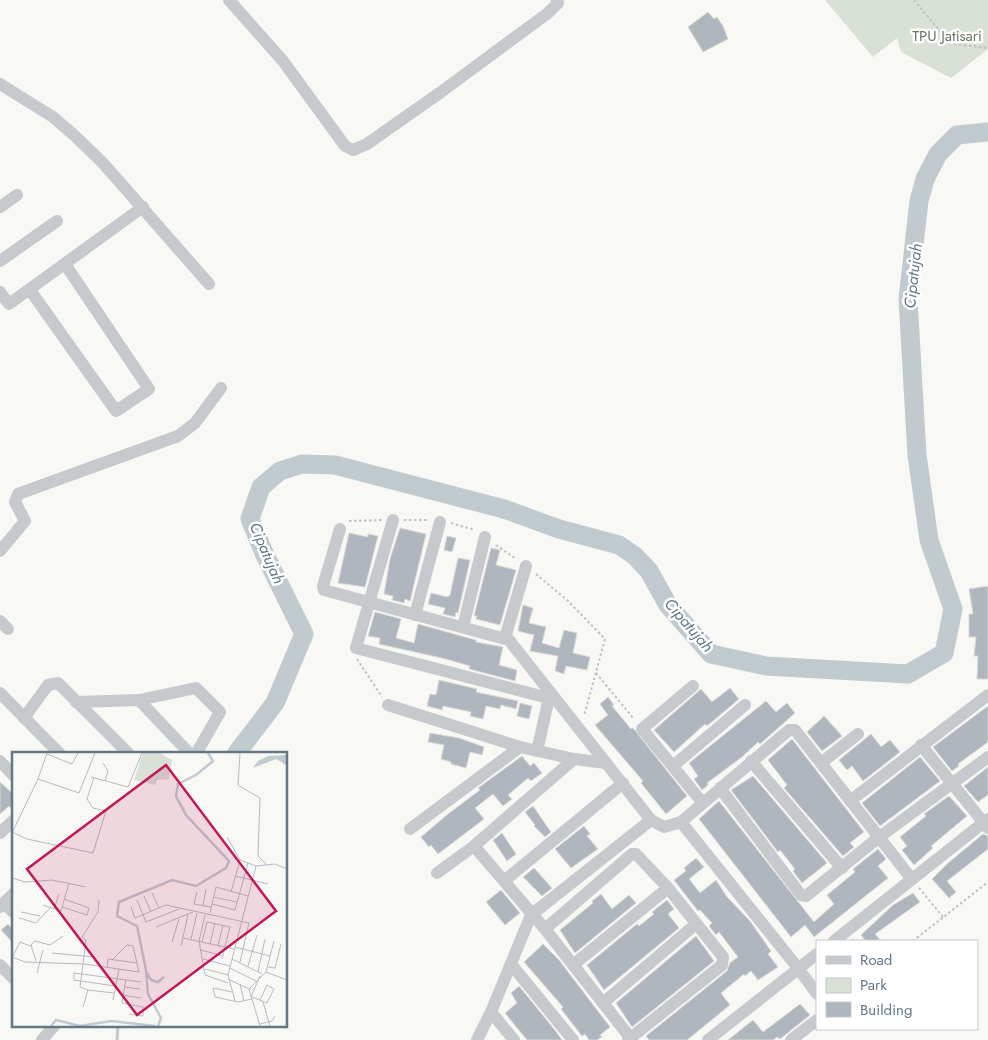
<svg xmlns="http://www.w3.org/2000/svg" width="988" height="1040" font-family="Jost,sans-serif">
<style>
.green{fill:#d9e0d6}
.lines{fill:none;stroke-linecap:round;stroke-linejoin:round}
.stream{stroke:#c0cacf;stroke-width:3}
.river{stroke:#c0cacf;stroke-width:19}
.building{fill:#afb6bd;stroke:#dadad8}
.path{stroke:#bfc2c4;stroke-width:2;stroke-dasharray:2.5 2.5;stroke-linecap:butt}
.street{stroke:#c6cacd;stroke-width:12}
.labels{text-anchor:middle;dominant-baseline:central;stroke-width:5;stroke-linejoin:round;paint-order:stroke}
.park-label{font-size:15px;fill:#657a61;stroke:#fff}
.water-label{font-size:16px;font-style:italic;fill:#627983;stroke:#fff}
.inset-river{fill:none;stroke:#c0cacf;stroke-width:2.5}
.inset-road{fill:none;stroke:#b5bcc2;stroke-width:1}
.view{fill:#c2185b;fill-opacity:0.15;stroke:#c2185b;stroke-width:2.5}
.inset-edge{fill:none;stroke:#678;stroke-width:2.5}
</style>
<rect width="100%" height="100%" fill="#f8f8f5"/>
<polygon class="green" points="825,0 988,0 988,49 951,78 901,52 897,38 873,57"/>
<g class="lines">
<polyline class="stream" points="117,1040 118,1026"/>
<polyline class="river" points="236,754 275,703 304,634 264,553 250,519 261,487 280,471 302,464 335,465 504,509 559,529 619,545 635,556 649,571 668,605 711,654 766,666 908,674 944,653 953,609 929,540 917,455 908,299 919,201 925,179 938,154 957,135 988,132"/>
</g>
<g class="building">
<polygon points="708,12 714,19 717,17 723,26 728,39 703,52 688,27"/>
<polygon points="400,528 426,534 410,601 405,599 404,603 392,600 393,596 384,594 390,559"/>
<polygon points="349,533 368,537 368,534 378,536 365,587 338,583"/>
<polygon points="447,536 456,538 452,552 444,550"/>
<polygon points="491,548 500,550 496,565 516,570 500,625 476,619 477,616 474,616"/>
<polygon points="458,558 470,560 458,613 456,612 455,617 443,614 445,608 428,604 431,593 447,597 450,595"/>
<polygon points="988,586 988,679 977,679 978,656 974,656 976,637 969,637 969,614 973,614 969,589"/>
<polygon points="523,605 533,608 529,623 546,627 542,643 559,648 564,630 577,633 573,653 590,657 587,670 566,666 564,674 555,671 558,656 530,651 534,635 518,631"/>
<polygon points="375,612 401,619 396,638 414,643 418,624 476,640 476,642 503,647 499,665 517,670 515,681 469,669 470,666 446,659 379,644 380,638 368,636"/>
<polygon points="439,680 477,689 476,692 518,701 516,709 501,705 500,709 486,706 483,719 470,716 471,712 443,706 442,710 427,706 430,694 436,695"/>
<polygon points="730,688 739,699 707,726 705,724 674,752 654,730 701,689 712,702"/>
<polygon points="608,697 614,705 612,706 631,729 633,728 687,796 666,814 641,783 643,781 595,725 608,715 600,704"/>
<polygon points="766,701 776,712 787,703 795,713 760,744 758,742 742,757 707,783 708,785 702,790 694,779 698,776 689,763"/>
<polygon points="520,703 532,706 529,719 517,716"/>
<polygon points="988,706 988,742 958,764 959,766 952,771 933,747"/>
<polygon points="824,716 842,736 822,751 807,732"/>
<polygon points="430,733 459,738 484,747 482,755 470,752 466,768 451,764 451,762 441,759 444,745 428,742"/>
<polygon points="871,734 881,747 890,740 900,752 863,781 852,766 847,770 839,760"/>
<polygon points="792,739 864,832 850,843 854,847 843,856 784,788 787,785 768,760"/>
<polygon points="522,756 530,766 534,763 542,773 531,781 528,778 508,795 512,799 503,806 493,794 475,808 484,819 438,854 431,845 429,847 421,837 448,814 480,790 478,788"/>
<polygon points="920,757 940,781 880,826 862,803"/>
<polygon points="988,767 988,795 978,802 964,786"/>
<polygon points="753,776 827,863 802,883 793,871 795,869 780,850 778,852 731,790"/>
<polygon points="0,782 14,795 14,811 9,806 0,814"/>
<polygon points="949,796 967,816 931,846 933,848 914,865 902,850 907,846 900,837 926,816 924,814"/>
<polygon points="719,801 814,922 834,904 827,895 855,872 853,869 878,849 886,859 878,866 888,878 814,937 805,925 791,937 699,819"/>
<polygon points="533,806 551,832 545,837 534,826 535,825 525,812"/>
<polygon points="584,826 590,834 587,836 598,849 571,868 555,849"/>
<polygon points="502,833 516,854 507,861 493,840"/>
<polygon points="983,834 988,836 988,849 947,881 956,892 949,898 932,879 947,864"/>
<polygon points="696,858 704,867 689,879 700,893 716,880 727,897 750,921 771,951 768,954 778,967 758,980 751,971 745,976 744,974 721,993 730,1005 687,1040 649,1040 646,1036 727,971 730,963 738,957 719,932 716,935 709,926 712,923 700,910 698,911 674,880 686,871 684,868"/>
<polygon points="534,868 552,888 542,896 523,877"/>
<polygon points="501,890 520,913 505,925 486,902"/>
<polygon points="913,893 920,902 875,934 881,941 866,941 861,935 893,905"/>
<polygon points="601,894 612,909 629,895 636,903 575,953 560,930 593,903 592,901"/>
<polygon points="667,900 674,909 668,914 679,928 604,990 587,965 637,924 639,926 654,914 652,912"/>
<polygon points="8,924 14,931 14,944 1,930"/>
<polygon points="696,936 714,961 632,1027 616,1003"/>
<polygon points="543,944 559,960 610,1027 600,1035 602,1037 597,1040 589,1040 585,1034 582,1036 561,1009 563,1007 524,962"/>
<polygon points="519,986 554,1029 562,1040 527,1040 505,1013 517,1003 511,993"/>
<polygon points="800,1004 810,1015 780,1039 777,1037 773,1040 728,1040 753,1020 763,1032"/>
</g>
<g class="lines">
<g class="path">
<polyline points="914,0 948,41 954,44 988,48"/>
<polyline points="404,520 429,520"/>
<polyline points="349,521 382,520"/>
<polyline points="451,523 475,530"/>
<polyline points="496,545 516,559"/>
<polyline points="536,574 568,601 605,639 584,716"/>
<polyline points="357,659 382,697"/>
<polyline points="596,673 634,719"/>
<polyline points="919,888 944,918"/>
<polyline points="913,941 988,882"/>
</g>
<g class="street">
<polyline points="229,0 283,61 345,146 353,150 367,144 441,92 548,13 558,3 557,0"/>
<polyline points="0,84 53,117 75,136 103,163 209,284"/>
<polyline points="0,207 17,195"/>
<polyline points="0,261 57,221"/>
<polyline points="30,290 116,411 149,389 65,264"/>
<polyline points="0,292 9,304 143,207"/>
<polyline points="393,520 356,648 556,700"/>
<polyline points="340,529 323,586 324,590 509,640 651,820 664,827 681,822 798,968 817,994"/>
<polyline points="0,551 25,521 15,502 18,494 178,436 195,423 221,388"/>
<polyline points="415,615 440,522"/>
<polyline points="0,621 8,629"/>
<polyline points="463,627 485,537"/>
<polyline points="505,638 526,566"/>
<polyline points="693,686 642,729 702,802"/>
<polyline points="0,693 60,754"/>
<polyline points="139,700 190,754"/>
<polyline points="76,702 139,700 196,688 220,712 196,754"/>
<polyline points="388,705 520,747 574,759 606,763"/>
<polyline points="24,718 48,685 58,683 129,754"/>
<polyline points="921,745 988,828"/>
<polyline points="537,751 549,698"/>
<polyline points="0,761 14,776"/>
<polyline points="751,761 842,868"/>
<polyline points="821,763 858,734"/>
<polyline points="673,766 745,705"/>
<polyline points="720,788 801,895 806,896 878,838 988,757"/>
<polyline points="850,801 988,695"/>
<polyline points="681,822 789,730 795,730 911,878"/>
<polyline points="410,829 520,747"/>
<polyline points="0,833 14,820"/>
<polyline points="474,846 545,929 632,1040"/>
<polyline points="437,873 474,846 574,759"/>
<polyline points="504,881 623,783"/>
<polyline points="4,903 14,913"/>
<polyline points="0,907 14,893"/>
<polyline points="545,929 632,854 636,854 668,888 723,957 722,965 628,1040"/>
<polyline points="834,941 988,819"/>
<polyline points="511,964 573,1040"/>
<polyline points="0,965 14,979"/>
<polyline points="573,965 668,888"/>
<polyline points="603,1003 696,924"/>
<polyline points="491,1012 514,1040"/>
<polyline points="42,1040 54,1026"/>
<polyline points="477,1040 491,1012 531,915 651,820"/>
<polyline points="708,1040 817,954"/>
<polyline points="791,1040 817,1020"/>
</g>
</g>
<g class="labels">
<g class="park-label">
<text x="947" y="36">TPU Jatisari</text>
</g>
<g class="water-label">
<text transform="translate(913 276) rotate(-84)">Cipatujah</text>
<text transform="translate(267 553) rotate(67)">Cipatujah</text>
<text transform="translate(689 625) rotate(49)">Cipatujah</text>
</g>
</g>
<g transform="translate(12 752)">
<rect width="275" height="275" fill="#f8f8f5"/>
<path d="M 131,1 L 148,1 L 160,8 L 157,27 L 145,28 L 144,33 L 122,28 Z" fill="#d9e0d6"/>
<path d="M 275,3 L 274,13 L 264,7 L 241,16 L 246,9 L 256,4 Z" fill="#c0cacf"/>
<path class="inset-river" d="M 134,218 L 136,242 L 149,266 L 146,274M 134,218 L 125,174 L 105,164 L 107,150 L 160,128 L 184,134 L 214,116 L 217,109 L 174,63 L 164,44 L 166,32 L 184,23 L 201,9 L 196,1M 134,219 L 139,228 L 146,230 L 152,225M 39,274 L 44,268 L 68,274 L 99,269 L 143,274"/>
<path class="inset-road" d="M 35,1 L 26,27 L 67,41 L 83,1M 228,1 L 226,33 L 248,46 L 246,104 L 255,113M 35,2 L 60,12 L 66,1M 91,11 L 96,19 L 93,29M 79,25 L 116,35 L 130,1M 0,80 L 15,87 L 81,101 L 94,59 L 81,56 L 75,47 L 82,25M 0,81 L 26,27M 215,85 L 228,108 L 219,140M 228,108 L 244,114 L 263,112 L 275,117M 223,124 L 256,132M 0,126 L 13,130 L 40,128 L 74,135M 185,140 L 182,152 L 199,155M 140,141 L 147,156M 132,144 L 139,160M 201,145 L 225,150M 125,148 L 134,170 L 167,157M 200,152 L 223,158 L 236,111M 31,153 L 49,159 L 57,131M 191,153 L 194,137M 50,155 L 75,163 L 77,156 L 52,147M 119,155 L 123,166 L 154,153 L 237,171 L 228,210M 42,157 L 47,142M 9,160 L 28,164M 198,161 L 204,135 L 236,144M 193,163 L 187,189 L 193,223 L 216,231M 7,166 L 24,171 L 38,156M 144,175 L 181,160M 171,186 L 222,197M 179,187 L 185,161M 160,190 L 167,167M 190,190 L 195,170 L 218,175 L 210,207M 198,192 L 203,171M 19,193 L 24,209M 169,194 L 176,163M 206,194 L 211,173M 223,195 L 258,204M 189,198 L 211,204M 40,201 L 83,205M 0,205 L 13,210 L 72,212 L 127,220 L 121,194 L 115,193 L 100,208M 0,206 L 8,190 L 18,194 L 23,189 L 38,193 L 51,184M 191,207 L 218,214M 220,207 L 250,222M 236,214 L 245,183M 95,215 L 96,207 L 125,211M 256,215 L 263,216 L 269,192M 218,216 L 244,229M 193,217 L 216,223M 246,220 L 253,187M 254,220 L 275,228M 25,221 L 31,198M 114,227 L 110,251 L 131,255 L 131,264 L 117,262M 216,227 L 237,237 L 248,274M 228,232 L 232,249M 103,234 L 62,228 L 62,221 L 129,230M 113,235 L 128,237M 237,237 L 254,220 L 262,189M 76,238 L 102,241M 220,240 L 201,236 L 203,245 L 226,250 L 240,247M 111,243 L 129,246M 239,245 L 248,224M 240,245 L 255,251 L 262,237 L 255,233 L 248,248M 101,248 L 107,217M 223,249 L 216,223 L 244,114M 251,250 L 258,274M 71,255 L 76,238 L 68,235 L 74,188 L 70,185 L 86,160 L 87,148M 248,272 L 260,269 L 263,264"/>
<path class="view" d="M 154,13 L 264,159 L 125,263 L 15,117 Z"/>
<rect width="275" height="275" class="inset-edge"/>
</g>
<rect x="816" y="940" width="162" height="90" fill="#ffffff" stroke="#c2c9cf"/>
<rect x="826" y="956" width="25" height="8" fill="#c6cacd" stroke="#c2c9cf"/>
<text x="860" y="965" font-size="15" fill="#667788">Road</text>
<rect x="826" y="978" width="25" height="15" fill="#d9e0d6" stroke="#c2c9cf"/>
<text x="860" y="990" font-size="15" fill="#667788">Park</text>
<rect x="826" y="1002" width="25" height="15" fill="#afb6bd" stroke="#c2c9cf"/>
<text x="860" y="1015" font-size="15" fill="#667788">Building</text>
</svg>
